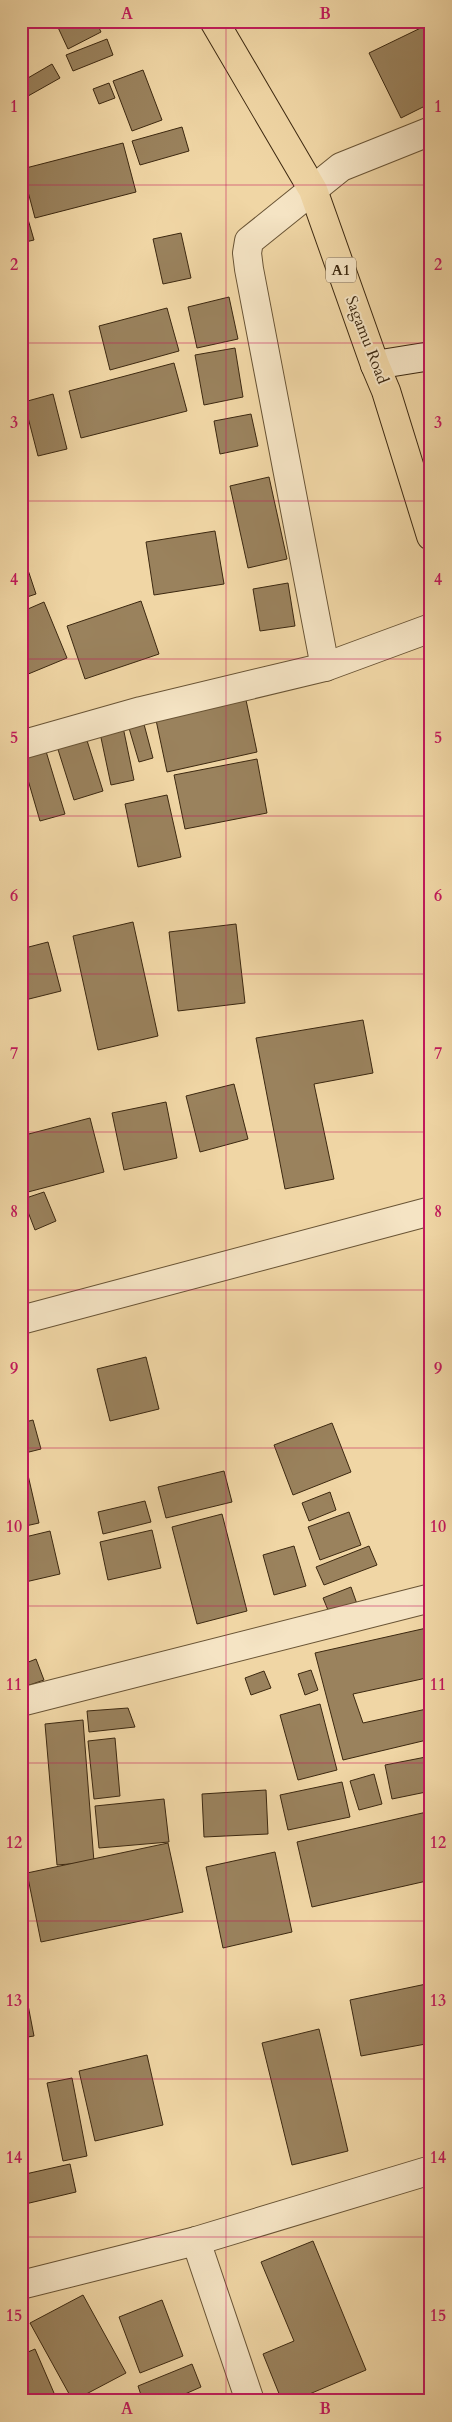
<svg xmlns="http://www.w3.org/2000/svg" width="452" height="2422" font-family="Cardo,serif">
<style>
.building{fill:#9a825d;stroke:#3c2810}
.lines{fill:none;stroke-linecap:round;stroke-linejoin:round}
.street-casing{stroke:#695435;stroke-width:30}
.secondary-casing{stroke:#3c2810;stroke-width:30}
.highway-casing{stroke:#3c2810;stroke-width:30}
.street{stroke:#f5e4c4;stroke-width:28}
.secondary{stroke:#f5e4c4;stroke-width:28}
.highway{stroke:#f0d6a5;stroke-width:28}
.grid{fill:none;stroke:#c2185b;stroke-width:1;stroke-opacity:0.55}
.labels{text-anchor:middle;dominant-baseline:central;stroke-width:4;stroke-linejoin:round;paint-order:stroke}
.shield{fill:#f5e4c4;stroke:#746046;stroke-width:1}
.shield-label{font-size:15px;font-weight:bold;fill:#3c2810}
.street-label{font-size:16px;fill:#3c2810;stroke:#f5e4c4}
.neatline{fill:none;stroke:#c2185b;stroke-width:2}
.grid-label{font-size:16px;text-anchor:middle;font-weight:bold;fill:#c2185b}
</style>
<rect width="100%" height="100%" fill="#f0d6a5"/>
<filter id="stains"><feTurbulence type="fractalNoise" baseFrequency=".004" numOctaves="4"/><feColorMatrix values="0 0 0 0 .2 0 0 0 0 .09 0 0 0 0 .02 0 0 0 .5 -.17"/></filter>
<radialGradient id="worn" r=".72"><stop offset=".6" stop-color="#630" stop-opacity="0"/><stop offset="1" stop-color="#630" stop-opacity=".3"/></radialGradient>
<g class="building">
<polygon points="55,21 96,21 101,32 68,49"/>
<polygon points="431,23 431,103 401,118 369,53"/>
<polygon points="107,39 113,55 73,71 66,55"/>
<polygon points="52,64 60,78 21,100 21,82"/>
<polygon points="143,70 162,120 132,131 113,81"/>
<polygon points="109,83 115,98 99,104 93,89"/>
<polygon points="182,127 189,151 140,165 132,141"/>
<polygon points="123,143 136,192 35,218 22,169"/>
<polygon points="21,202 23,202 34,240 21,243"/>
<polygon points="181,233 191,278 163,284 153,239"/>
<polygon points="229,297 238,339 197,348 188,307"/>
<polygon points="167,308 179,351 110,370 99,326"/>
<polygon points="235,348 243,397 204,405 195,355"/>
<polygon points="174,363 187,411 81,438 69,391"/>
<polygon points="53,394 67,449 38,456 24,402"/>
<polygon points="251,414 258,446 220,454 214,421"/>
<polygon points="269,477 287,559 248,568 230,486"/>
<polygon points="215,531 224,584 154,595 146,542"/>
<polygon points="23,555 36,594 21,599 21,556"/>
<polygon points="288,583 295,626 260,631 253,589"/>
<polygon points="141,601 159,654 85,679 67,626"/>
<polygon points="44,602 67,658 21,677 21,612"/>
<polygon points="246,700 257,752 167,772 156,720"/>
<polygon points="141,713 153,758 139,762 126,718"/>
<polygon points="123,727 134,780 111,785 100,733"/>
<polygon points="84,731 103,791 74,800 55,740"/>
<polygon points="45,748 65,814 40,821 21,756"/>
<polygon points="257,759 267,813 185,829 174,775"/>
<polygon points="167,795 181,857 138,867 125,804"/>
<polygon points="133,922 158,1036 98,1050 73,936"/>
<polygon points="236,924 245,1003 178,1011 169,932"/>
<polygon points="48,942 61,991 21,1001 21,949"/>
<polygon points="363,1020 373,1073 314,1084 334,1179 285,1189 256,1038"/>
<polygon points="234,1084 248,1139 200,1152 186,1096"/>
<polygon points="166,1102 177,1158 124,1170 112,1113"/>
<polygon points="90,1118 104,1172 28,1192 21,1166 21,1136"/>
<polygon points="44,1192 56,1221 35,1230 23,1199"/>
<polygon points="146,1357 159,1409 110,1421 97,1369"/>
<polygon points="33,1420 41,1449 21,1454 21,1423"/>
<polygon points="332,1423 351,1472 293,1495 274,1445"/>
<polygon points="25,1462 39,1523 21,1527 21,1463"/>
<polygon points="224,1471 232,1502 166,1518 158,1487"/>
<polygon points="330,1492 336,1510 309,1521 302,1503"/>
<polygon points="145,1501 151,1522 103,1534 98,1512"/>
<polygon points="349,1512 361,1545 320,1560 308,1527"/>
<polygon points="222,1514 247,1611 197,1624 172,1527"/>
<polygon points="152,1530 161,1568 108,1580 100,1542"/>
<polygon points="50,1531 60,1574 21,1583 21,1538"/>
<polygon points="294,1546 306,1586 274,1595 263,1555"/>
<polygon points="369,1546 377,1565 324,1585 316,1567"/>
<polygon points="351,1587 357,1604 330,1615 323,1598"/>
<polygon points="431,1627 431,1677 353,1694 363,1723 431,1708 431,1739 343,1760 315,1653"/>
<polygon points="36,1659 44,1680 21,1688 21,1665"/>
<polygon points="311,1670 318,1690 305,1695 298,1674"/>
<polygon points="264,1671 271,1688 251,1695 245,1678"/>
<polygon points="320,1704 337,1770 298,1780 280,1715"/>
<polygon points="128,1708 135,1727 89,1732 87,1711"/>
<polygon points="83,1720 94,1862 57,1865 45,1724"/>
<polygon points="115,1738 120,1796 94,1799 88,1741"/>
<polygon points="431,1756 431,1791 392,1799 385,1765"/>
<polygon points="374,1774 382,1804 359,1810 350,1781"/>
<polygon points="342,1782 350,1817 288,1830 280,1795"/>
<polygon points="266,1790 268,1834 204,1837 202,1794"/>
<polygon points="164,1799 169,1842 99,1848 95,1806"/>
<polygon points="431,1811 431,1880 312,1907 297,1842"/>
<polygon points="168,1843 183,1912 41,1942 27,1873"/>
<polygon points="275,1852 292,1932 223,1948 206,1867"/>
<polygon points="23,1979 34,2036 21,2038 21,1980"/>
<polygon points="431,1983 431,2043 361,2056 350,2000"/>
<polygon points="319,2029 348,2151 292,2165 262,2043"/>
<polygon points="147,2055 163,2125 95,2141 79,2071"/>
<polygon points="72,2078 87,2156 63,2161 47,2083"/>
<polygon points="70,2164 76,2192 21,2205 21,2175"/>
<polygon points="313,2241 366,2370 293,2401 282,2401 263,2354 294,2341 261,2262"/>
<polygon points="83,2295 126,2373 73,2401 30,2323"/>
<polygon points="162,2300 183,2356 140,2373 119,2317"/>
<polygon points="35,2349 54,2393 37,2401 21,2401 21,2355"/>
<polygon points="192,2364 201,2387 169,2401 143,2401 138,2386"/>
</g>
<g class="lines">
<g class="street-casing">
<g id="street">
<polyline points="325,667 249,269 247,253 249,241 341,167 431,131"/>
<polyline points="21,745 141,711 325,667 431,628"/>
<polyline points="21,1320 431,1211"/>
<polyline points="21,1702 431,1598"/>
<polyline points="196,2241 250,2401"/>
<polyline points="21,2285 196,2241 431,2170"/>
</g>
</g>
<g class="secondary-casing">
<polyline id="secondary" points="375,365 431,356"/>
</g>
<g class="highway-casing">
<polyline id="highway" points="214,21 313,190 375,365 386,391 431,536"/>
</g>
<use href="#street" class="street"/>
<use href="#secondary" class="secondary"/>
<use href="#highway" class="highway"/>
</g>
<path class="grid" d="M 226,21 L 226,2401M 21,185 L 431,185M 21,343 L 431,343M 21,501 L 431,501M 21,659 L 431,659M 21,816 L 431,816M 21,974 L 431,974M 21,1132 L 431,1132M 21,1290 L 431,1290M 21,1448 L 431,1448M 21,1606 L 431,1606M 21,1763 L 431,1763M 21,1921 L 431,1921M 21,2079 L 431,2079M 21,2237 L 431,2237"/>
<g class="labels">
<rect class="shield" x="326" y="257.5" width="30" height="25" rx="4"/>
<g class="shield-label">
<text x="341" y="270">A1</text>
</g>
<g class="street-label">
<text transform="translate(367 340) rotate(69)">Sagamu Road</text>
</g>
</g>
<rect width="452" height="2422" fill="none" stroke="#f0d6a5" stroke-width="55"/>
<rect x="28" y="28" width="396" height="2366" class="neatline"/>
<g class="grid-label">
<text x="127" y="19">A</text>
<text x="325" y="19">B</text>
<text x="14" y="112">1</text>
<text x="438" y="112">1</text>
<text x="14" y="270">2</text>
<text x="438" y="270">2</text>
<text x="14" y="428">3</text>
<text x="438" y="428">3</text>
<text x="14" y="585">4</text>
<text x="438" y="585">4</text>
<text x="14" y="743">5</text>
<text x="438" y="743">5</text>
<text x="14" y="901">6</text>
<text x="438" y="901">6</text>
<text x="14" y="1059">7</text>
<text x="438" y="1059">7</text>
<text x="14" y="1217">8</text>
<text x="438" y="1217">8</text>
<text x="14" y="1374">9</text>
<text x="438" y="1374">9</text>
<text x="14" y="1532">10</text>
<text x="438" y="1532">10</text>
<text x="14" y="1690">11</text>
<text x="438" y="1690">11</text>
<text x="14" y="1848">12</text>
<text x="438" y="1848">12</text>
<text x="14" y="2006">13</text>
<text x="438" y="2006">13</text>
<text x="14" y="2163">14</text>
<text x="438" y="2163">14</text>
<text x="14" y="2321">15</text>
<text x="438" y="2321">15</text>
<text x="127" y="2414">A</text>
<text x="325" y="2414">B</text>
</g>
<rect width="100%" height="100%" filter="url(#stains)"/>
<rect width="100%" height="100%" fill="url(#worn)"/>
</svg>
